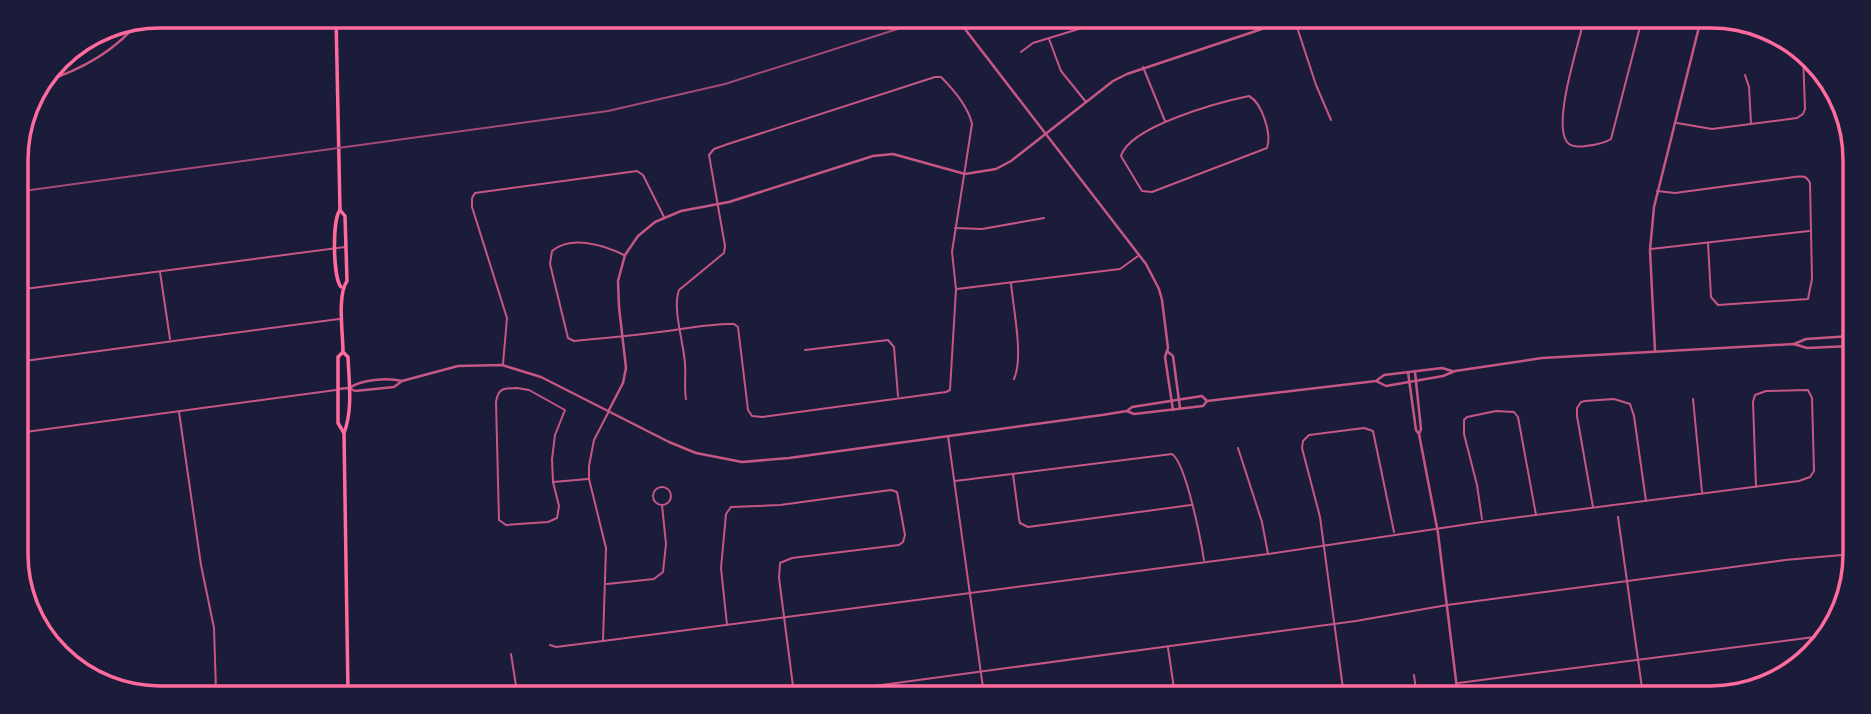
<svg xmlns="http://www.w3.org/2000/svg" width="1871" height="714" font-family="Barlow,sans-serif">
<style>
.lines{fill:none;stroke-linecap:round;stroke-linejoin:round}
.minor{stroke:#c65784;stroke-width:2}
.tertiary{stroke:#c65784;stroke-width:2.5}
.primary{stroke:#ff6b9d;stroke-width:3.5}
.rail{stroke:#a44b75;stroke-width:2}
.rim{fill:none;stroke:#ff6b9d;stroke-width:3.5}
</style>
<rect width="100%" height="100%" fill="#1b1b3a"/>
<g class="lines">
<g class="minor">
<polyline points="684,18 686,23 693,25 722,18"/>
<polyline points="1254,21 1257,30"/>
<polyline points="1295,21 1316,85 1331,120"/>
<path d="M 1583,23 C 1579,44 1550,129 1569,144 C 1573,147 1581,147 1585,146 C 1594,145 1604,144 1611,139 L 1641,23"/>
<polyline points="1049,39 1061,71 1086,102"/>
<polyline points="1021,52 1033,43 1108,20"/>
<polyline points="1143,67 1165,121"/>
<polyline points="1745,75 1749,87 1751,123"/>
<path d="M 1249,96 C 1262,103 1272,134 1267,148 L 1152,192 L 1142,191 L 1121,156 C 1130,126 1220,102 1249,96 Z"/>
<polyline points="1677,123 1712,129 1797,118 1803,114 1805,109 1803,53"/>
<path d="M 1657,191 L 1675,193 L 1794,177 C 1802,176 1806,175 1810,183 L 1812,279 L 1808,299 L 1718,305 L 1711,297 L 1708,243"/>
<polyline points="955,228 982,229 1044,218"/>
<polyline points="1651,249 1809,231"/>
<path d="M 624,255 C 604,245 571,235 552,251 L 550,264 L 568,338 L 574,341 C 606,338 637,335 668,331 C 690,328 713,323 734,324 L 738,327 L 748,410 L 752,416 L 762,417 L 946,392 L 950,390 L 956,289 L 952,252 L 972,124 C 968,106 954,90 941,77 L 935,77 L 728,144 L 714,149 L 709,155 L 725,246 L 724,253 L 679,290 C 672,309 684,343 685,364 C 686,376 684,387 686,399"/>
<polyline points="160,272 170,339"/>
<path d="M 1011,283 C 1013,308 1024,357 1014,379"/>
<polyline points="957,289 1120,269 1138,256"/>
<polyline points="17,290 345,247"/>
<polyline points="805,350 888,340 894,347 898,396"/>
<polyline points="17,362 339,319"/>
<polyline points="503,364 507,318 472,207 472,198 475,193 637,171 643,175 664,217"/>
<path d="M 517,388 L 529,390 L 565,410 L 555,435 L 552,459 L 553,482 L 559,506 L 557,518 L 548,522 L 506,525 L 499,520 L 496,402 C 498,388 504,388 517,388 Z"/>
<polyline points="1693,399 1702,492"/>
<polyline points="179,412 201,565 214,628 216,691"/>
<polyline points="18,433 336,390"/>
<polyline points="948,436 984,695"/>
<polyline points="1238,448 1262,522 1268,554"/>
<polyline points="1013,474 1019,519 1020,523 1028,527 1191,505"/>
<path d="M 955,481 L 1172,454 C 1186,463 1201,541 1204,560"/>
<polyline points="553,482 588,479"/>
<circle cx="662" cy="496" r="9"/>
<polyline points="1593,507 1577,416 1577,408 1581,402 1585,401 1614,399 1630,404 1634,416 1646,501"/>
<polyline points="1618,517 1642,688 1647,698"/>
<polyline points="1482,519 1477,485 1464,434 1464,420 1467,417 1496,411 1514,412 1518,417 1536,515"/>
<polyline points="607,584 654,579 663,572 666,544 662,505"/>
<polyline points="727,625 721,568 726,514 731,507 780,505 891,490 897,492 905,535 903,542 899,545 792,558 780,563 779,578 794,694"/>
<polyline points="603,640 606,548 589,479 589,466 594,440 609,411"/>
<polyline points="550,645 556,647 603,641 1268,554 1482,522 1799,481 1810,477 1814,471 1812,398 1808,390 1766,391 1755,395 1753,402 1756,487"/>
<polyline points="1168,648 1175,695"/>
<polyline points="511,654 517,692"/>
<polyline points="1414,675 1417,697"/>
<polyline points="1458,683 1822,636"/>
<polyline points="815,694 1356,621 1447,605 1785,560 1842,555"/>
<polyline points="1344,696 1320,517 1302,448 1303,441 1309,435 1364,428 1373,431 1394,532"/>
</g>
<g class="tertiary">
<polyline points="958,20 1146,264 1159,289 1162,300 1168,348 1165,357 1173,410"/>
<path d="M 40,83 C 79,71 115,52 140,20"/>
<polyline points="1794,344 1806,339 1851,336"/>
<polyline points="1655,351 1650,250 1654,207 1700,23"/>
<polyline points="1168,352 1173,356 1180,408"/>
<polyline points="1408,372 1416,430 1419,434 1438,533 1458,697"/>
<polyline points="1415,372 1421,429 1419,434"/>
<polyline points="1376,381 1386,386 1443,376 1455,371 1542,358 1794,344 1807,348 1851,346"/>
<path d="M 349,388 C 361,380 387,377 402,381"/>
<polyline points="338,389 349,388 355,391 394,387 402,381 458,366 502,365 541,377 669,442 696,453 742,462 789,458 1102,415 1127,411 1132,407 1202,396 1207,401"/>
<polyline points="609,410 623,383 626,368 619,307 618,281 625,255 638,236 655,222 681,211 729,202 873,156 893,154 965,174 996,169 1011,161 1113,81 1127,74 1286,21"/>
<polyline points="1127,411 1134,414 1203,406 1207,401 1376,381 1384,375 1442,368 1452,371"/>
</g>
<g class="primary">
<path d="M 336,17 L 340,210 C 332,220 333,277 341,287"/>
<path d="M 340,210 L 345,216 L 347,281 C 337,295 343,334 343,352 L 348,357 C 349,382 353,410 344,433 L 348,692"/>
<polyline points="343,352 338,357 338,423 344,433"/>
</g>
<polyline class="rail" points="16,192 608,111 725,84 929,19"/>
</g>
<path d="M0 0H1871V714H0ZM160 28H1711A132 132 0 0 1 1843 160V554A132 132 0 0 1 1711 686H160A132 132 0 0 1 28 554V160A132 132 0 0 1 160 28Z" fill="#1b1b3a" fill-rule="evenodd"/>
<path class="rim" d="M160 28H1711A132 132 0 0 1 1843 160V554A132 132 0 0 1 1711 686H160A132 132 0 0 1 28 554V160A132 132 0 0 1 160 28Z"/>
</svg>
